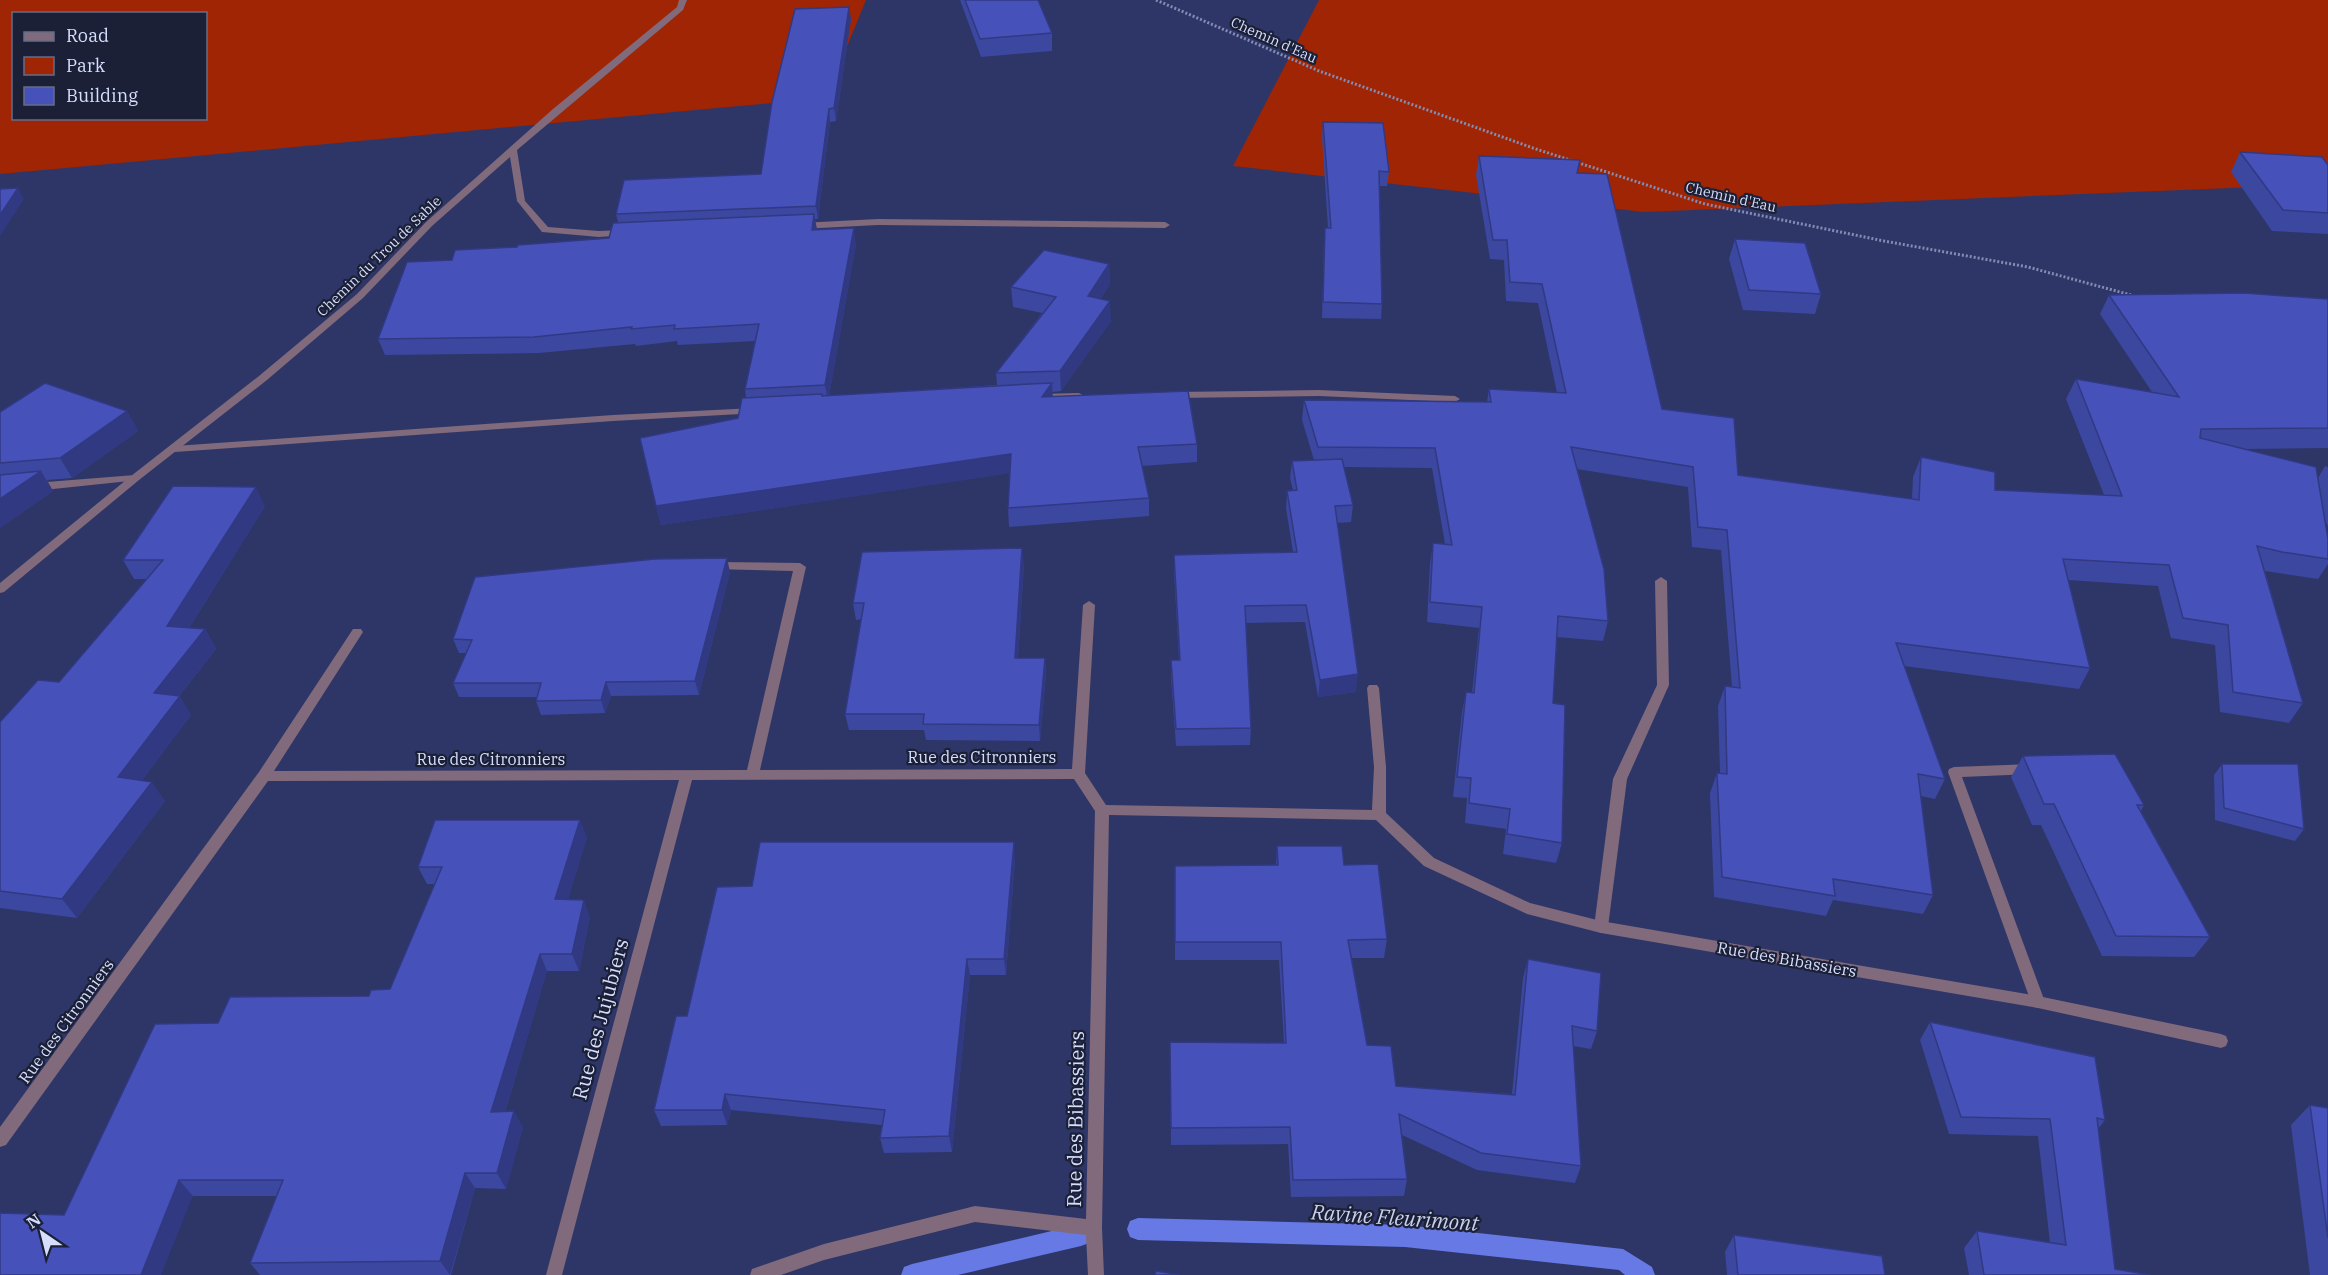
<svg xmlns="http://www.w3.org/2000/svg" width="2328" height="1275" font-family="'IBM Plex Serif',serif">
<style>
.green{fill:#9f2505;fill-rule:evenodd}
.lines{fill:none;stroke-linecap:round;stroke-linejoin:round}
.stream{fill:#6779e5;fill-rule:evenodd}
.path{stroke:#848cb4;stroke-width:3;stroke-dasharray:2 2;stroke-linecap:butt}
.lane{fill:#816a7c;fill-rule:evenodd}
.street{fill:#816a7c;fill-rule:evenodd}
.wall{fill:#3c47a0}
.shaded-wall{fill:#313982}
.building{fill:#4652ba;stroke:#313982;stroke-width:1.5}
.labels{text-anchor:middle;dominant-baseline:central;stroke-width:4.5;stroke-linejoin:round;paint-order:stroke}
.far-street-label{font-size:14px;fill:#d6defd;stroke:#1b2036}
.street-label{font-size:16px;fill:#d6defd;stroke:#1b2036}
.near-street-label{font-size:20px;fill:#d6defd;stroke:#1b2036}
.near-water-label{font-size:21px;font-style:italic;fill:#c9d0ec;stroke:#1b2036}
</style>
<rect width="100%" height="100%" fill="#2d3667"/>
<g class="green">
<path d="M 0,0 L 866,0 L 826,98 L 0,174 ZM 14,14 L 206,14 L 206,118 L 14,118 Z"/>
<polygon points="1319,0 2328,0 2328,184 1644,212 1233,166"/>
</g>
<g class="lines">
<g class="stream">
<polygon points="1138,1218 1405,1225 1623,1249 1652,1267 1655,1275 1625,1275 1619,1270 1405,1247 1138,1240 1130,1237 1127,1229 1130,1221"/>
<polygon points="1081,1224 1089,1227 1092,1235 1089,1243 1081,1246 958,1275 901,1275 904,1267 912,1264"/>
</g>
<polyline class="path" points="1156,0 1319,71 1533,148 1705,204 1884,241 2028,267 2131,295"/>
<g class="lane">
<polygon points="1319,390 1455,396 1460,399 1455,402 1319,396 1174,398 1169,395 1174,392"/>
<polygon points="1079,393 1084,396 1083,398 1039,400 1034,397 1039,394"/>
<polygon points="755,408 759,409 760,411 759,413 613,421 175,452 170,449 175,446 613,415"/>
<polygon points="135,475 140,478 139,480 34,491 29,487 34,483"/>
<polygon points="1661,577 1667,581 1669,685 1627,779 1608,927 1606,931 1601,933 1596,931 1594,927 1613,779 1657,685 1655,581"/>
<polygon points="2032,764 2037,766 2038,769 2037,772 2032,774 1962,777 2045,1002 2043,1006 2038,1008 2033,1006 2031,1002 1948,772 1949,769 1954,767"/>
</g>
<g class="street">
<polygon points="679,0 687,0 683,10 517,150 525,201 548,227 599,231 624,230 627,231 627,235 599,237 542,232 517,201 510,157 432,226 363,298 267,380 139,480 4,592 0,593 0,583 131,476 259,376 357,294 426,222 553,109 677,7"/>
<polygon points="878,219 1165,222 1170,225 1165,228 878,225 800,229 795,226 800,223"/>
<polygon points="713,562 800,563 806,567 760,770 1072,769 1083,605 1089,601 1095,605 1085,773 1106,805 1372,810 1374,767 1367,688 1369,685 1377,685 1379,688 1386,767 1386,813 1434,858 1530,903 1601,921 2038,996 2221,1034 2226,1036 2228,1041 2226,1046 2221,1048 2038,1008 1601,933 1527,914 1424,866 1376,820 1109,815 1102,1228 1104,1275 1088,1275 1086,1235 975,1222 824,1260 781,1275 750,1275 752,1269 824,1244 975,1206 1086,1219 1095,811 1074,779 692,780 562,1275 546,1275 679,780 268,781 6,1145 0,1147 0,1127 259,772 353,629 361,629 363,632 274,771 747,770 793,571 709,569 707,566 709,563"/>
</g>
</g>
<g class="wall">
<polygon points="960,0 1038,0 1052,33 1052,51 981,57"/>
<polygon points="851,19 836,121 830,122 818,219 815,219 817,230 856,244 829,396 997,385 996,373 1042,313 1013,307 1011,287 1109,264 1110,284 1100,299 1111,321 1061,391 1052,392 1053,397 1197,444 1197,462 1142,466 1149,498 1149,516 1009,527 1008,508 1010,473 661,525 656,506 738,418 746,398 745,389 755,341 678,345 677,341 636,346 635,344 539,353 385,355 378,339 452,260 517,247 609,238 618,222 616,214 761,174"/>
<polygon points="1323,122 1389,172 1387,186 1379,186 1382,304 1381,319 1322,318 1324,243 1325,228 1328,228 1322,137"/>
<polygon points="2240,152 2328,165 2328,234 2272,231 2231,172"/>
<polygon points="1479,156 1577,173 1662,409 1738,475 1912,499 1913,477 1921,457 1995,490 2104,495 2066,399 2076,379 2152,392 2100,314 2109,295 2328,299 2328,448 2244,449 2318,478 2325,466 2328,467 2328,526 2324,518 2328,539 2328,564 2318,579 2265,571 2303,703 2289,723 2220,712 2215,645 2171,638 2158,586 2068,580 2090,668 2079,689 1904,666 1945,779 1935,799 1921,796 1933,895 1923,914 1833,900 1826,916 1714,897 1710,793 1717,773 1720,773 1718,706 1725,686 1732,687 1721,550 1692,547 1688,487 1577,469 1608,621 1603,641 1557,637 1553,703 1562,843 1556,863 1503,854 1506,829 1465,823 1467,798 1453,797 1462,712 1466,692 1472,693 1479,628 1427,622 1430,563 1433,543 1445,544 1432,468 1344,467 1353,505 1351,522 1337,523 1356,692 1318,697 1305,622 1246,623 1251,728 1250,745 1176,746 1171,677 1171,660 1179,660 1174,572 1174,555 1293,552 1286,508 1287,491 1293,490 1290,478 1292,461 1314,460 1302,420 1304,400 1487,402 1489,389 1557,393 1538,303 1506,301 1504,260 1490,259 1476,175"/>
<polygon points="1735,239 1821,294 1815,314 1743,310 1729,259"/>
<polygon points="127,411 138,431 72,478 47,480 53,491 0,528 0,412"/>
<polygon points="265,506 189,628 205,629 216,649 179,696 191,715 142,780 165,801 77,918 0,908 0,722 59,682 147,579 134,579 123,560"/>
<polygon points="1024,564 1018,658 1045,658 1046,674 1040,741 926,740 924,730 849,730 845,714 861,619 856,620 853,603"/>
<polygon points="730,572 699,695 611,696 605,713 541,715 536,701 537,697 459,697 453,683 466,653 459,653 453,639"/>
<polygon points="2023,756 2144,805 2141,811 2210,937 2194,957 2102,956 2041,825 2032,825 2011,777"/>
<polygon points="2222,764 2304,829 2295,841 2215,820 2214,775"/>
<polygon points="587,837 568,899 590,917 579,971 547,971 505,1112 523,1127 506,1189 475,1188 451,1275 260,1275 250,1263 277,1196 193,1196 64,1215 218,1023 369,996 390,989 435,884 427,884 418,867"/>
<polygon points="1277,846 1344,865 1387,939 1384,958 1352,958 1367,1045 1396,1086 1512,1094 1523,978 1528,959 1597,1031 1591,1049 1573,1046 1581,1166 1575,1183 1477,1170 1402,1135 1407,1179 1404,1196 1291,1197 1288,1144 1171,1145 1170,1060 1284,1043 1279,960 1175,960 1175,866 1276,865"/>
<polygon points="1015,859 1006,975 970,975 952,1152 884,1153 880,1138 882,1125 731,1110 727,1125 661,1126 654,1110 687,1016 752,886"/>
<polygon points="1930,1022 2105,1120 2098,1129 2115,1269 2150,1275 1969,1275 1964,1248 1977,1231 2050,1243 2038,1136 1949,1134 1920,1040"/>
<polygon points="2310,1105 2328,1108 2328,1275 2310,1275 2291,1125"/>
<polygon points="1734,1235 1885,1275 1727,1275 1725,1252"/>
</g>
<g class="shaded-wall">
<polygon points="849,7 851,19 836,121 834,108"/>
<polygon points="829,109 830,122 818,219 816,206"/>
<polygon points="18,188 24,199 0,236 0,215"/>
<polygon points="814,214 817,230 812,230"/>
<polygon points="854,228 856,244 828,402 825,385"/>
<polygon points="1109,264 1110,284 1088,316 1088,296"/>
<polygon points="1110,301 1111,321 1061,391 1060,371"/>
<polygon points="1052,383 1053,402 1042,397"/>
<polygon points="127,411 138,431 72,478 60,458"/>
<polygon points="1011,454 1012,473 661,525 656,506"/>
<polygon points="41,471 53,491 0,528 0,499"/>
<polygon points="256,487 265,506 178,645 167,626"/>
<polygon points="1022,548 1024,564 1017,674 1015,658"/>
<polygon points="727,558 730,572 699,695 695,681"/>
<polygon points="205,629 216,649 166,712 154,693"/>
<polygon points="1045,658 1046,674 1040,741 1039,725"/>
<polygon points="1358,674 1356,692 1318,697 1320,680"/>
<polygon points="606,682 611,696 605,713 601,700"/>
<polygon points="180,696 191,715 131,796 118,777"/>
<polygon points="152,782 165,801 77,918 62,899"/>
<polygon points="580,820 587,837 563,916 555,899"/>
<polygon points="1014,842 1015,859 1006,975 1004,959"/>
<polygon points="584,900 590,917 579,971 572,954"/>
<polygon points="540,954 547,971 500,1128 491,1112"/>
<polygon points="967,959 970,975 952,1152 949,1136"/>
<polygon points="725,1094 731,1110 727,1125 722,1110"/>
<polygon points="514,1111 523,1127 506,1189 497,1173"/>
<polygon points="465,1173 475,1188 450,1275 440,1261"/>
<polygon points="179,1180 193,1196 161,1275 141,1275"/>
</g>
<g class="building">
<polygon points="965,0 1038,0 1052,33 980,39"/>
<polygon points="849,7 834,108 829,109 816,206 616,214 624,180 761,174 772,102 795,9"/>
<polygon points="1323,122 1383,123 1389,172 1379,171 1382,304 1323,302 1325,228 1331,228"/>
<polygon points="2240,152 2322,157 2328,165 2328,213 2283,210"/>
<polygon points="1479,156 1580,160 1577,173 1607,174 1662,409 1734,418 1738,475 1919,500 1921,457 1995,472 1995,490 2122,496 2076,379 2179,397 2109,295 2244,293 2328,299 2328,428 2201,429 2200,438 2316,467 2328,539 2328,559 2282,552 2257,546 2303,703 2233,692 2228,625 2183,618 2169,565 2063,559 2090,668 1896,643 1945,779 1918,774 1933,895 1833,879 1835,896 1722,877 1717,773 1727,774 1725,686 1740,688 1727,530 1698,527 1693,467 1571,447 1604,569 1608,621 1558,616 1553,703 1565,705 1562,843 1507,834 1510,809 1469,803 1471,778 1457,777 1466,692 1474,693 1482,607 1430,602 1433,543 1452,545 1435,448 1318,447 1304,400 1491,402 1489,389 1566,393 1542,284 1510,282 1507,240 1493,240"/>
<polygon points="18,188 0,215 0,189"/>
<polygon points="814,214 812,230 854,228 825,385 745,389 759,324 674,329 675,325 631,329 632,327 534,337 378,339 407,262 452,260 455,250 517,247 518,245 609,238 613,223"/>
<polygon points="1735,239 1805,243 1821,294 1749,290"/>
<polygon points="1044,250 1109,264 1088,296 1110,301 1060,371 996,373 1056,297 1011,287"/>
<polygon points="45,383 127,411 60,458 0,463 0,412"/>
<polygon points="1052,383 1042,397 1188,391 1197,444 1138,447 1149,498 1008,508 1011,454 656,506 640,438 738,418 742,398 822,394 822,396 1029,384"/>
<polygon points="1342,459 1353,505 1335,506 1358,674 1320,680 1306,605 1245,606 1251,728 1176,729 1171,660 1180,660 1174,555 1297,552 1287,491 1297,490 1292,461"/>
<polygon points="41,471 0,499 0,475"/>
<polygon points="173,486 256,487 167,626 205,629 154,693 180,696 118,777 152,782 62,899 0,891 0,722 38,680 59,682 163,560 123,560"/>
<polygon points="1022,548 1015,658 1045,658 1039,725 923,724 924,714 845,714 864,603 853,603 862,552"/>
<polygon points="727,558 695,681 606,682 601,700 536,701 541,683 453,683 472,640 453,639 475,577 655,559"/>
<polygon points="2115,754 2144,805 2137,805 2210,937 2116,936 2054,804 2044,804 2023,756"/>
<polygon points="2222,764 2298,764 2304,829 2224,808"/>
<polygon points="435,820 580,820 555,899 584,900 572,954 540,954 491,1112 514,1111 497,1173 465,1173 440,1261 250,1263 283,1180 179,1180 141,1275 0,1275 0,1213 64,1215 155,1024 218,1023 230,997 369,996 371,990 390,989 442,867 418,867"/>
<polygon points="760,842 1014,842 1004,959 967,959 949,1136 880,1138 885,1110 725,1094 722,1110 654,1110 676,1016 687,1016 717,887 752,886"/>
<polygon points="1277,846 1342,846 1344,865 1378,864 1387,939 1348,940 1367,1045 1391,1046 1396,1086 1515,1095 1528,959 1601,973 1597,1031 1572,1026 1581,1166 1481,1153 1399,1114 1407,1179 1293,1180 1290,1127 1171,1128 1170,1042 1286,1043 1281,942 1175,942 1175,866 1278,865"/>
<polygon points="1930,1022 2095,1057 2105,1120 2097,1118 2115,1269 2150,1275 1984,1275 1977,1231 2066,1245 2050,1119 1961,1117"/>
<polygon points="2310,1105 2328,1108 2328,1238"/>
<polygon points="1734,1235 1882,1256 1885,1275 1738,1275"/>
<polygon points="1156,1271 1180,1275 1155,1275"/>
</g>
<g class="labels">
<g class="far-street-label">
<text transform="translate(1274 40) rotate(24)">Chemin d'Eau</text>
<text transform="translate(1731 197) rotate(13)">Chemin d'Eau</text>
<text transform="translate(379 256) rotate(-44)">Chemin du Trou de Sable</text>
</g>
<g class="street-label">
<text x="982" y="757">Rue des Citronniers</text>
<text x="491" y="759">Rue des Citronniers</text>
<text transform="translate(1787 959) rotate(10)">Rue des Bibassiers</text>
<text transform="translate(66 1021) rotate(-54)">Rue des Citronniers</text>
</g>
<g class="near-street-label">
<text transform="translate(600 1019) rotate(-75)">Rue des Jujubiers</text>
<text transform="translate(1075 1119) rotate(-89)">Rue des Bibassiers</text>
</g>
<g class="near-water-label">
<text transform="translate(1395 1217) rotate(4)">Ravine Fleurimont</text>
</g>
</g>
<rect x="12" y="12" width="195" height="108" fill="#1b2036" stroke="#666c86" stroke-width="1.5"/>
<rect x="24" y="32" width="30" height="9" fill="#816a7c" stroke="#666c86" stroke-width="1.5"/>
<text x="66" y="42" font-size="18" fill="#d6defd">Road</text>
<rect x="24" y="57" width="30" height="18" fill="#9f2505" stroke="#666c86" stroke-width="1.5"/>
<text x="66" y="72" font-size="18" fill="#d6defd">Park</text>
<rect x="24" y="87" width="30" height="18" fill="#4652ba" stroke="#666c86" stroke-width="1.5"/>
<text x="66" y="102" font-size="18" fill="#d6defd">Building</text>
<g transform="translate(42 1233) rotate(325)" stroke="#1b2036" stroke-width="4.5" paint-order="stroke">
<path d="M0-4.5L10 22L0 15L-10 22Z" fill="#d6defd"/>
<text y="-9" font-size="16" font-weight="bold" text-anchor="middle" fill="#d6defd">N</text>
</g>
</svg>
